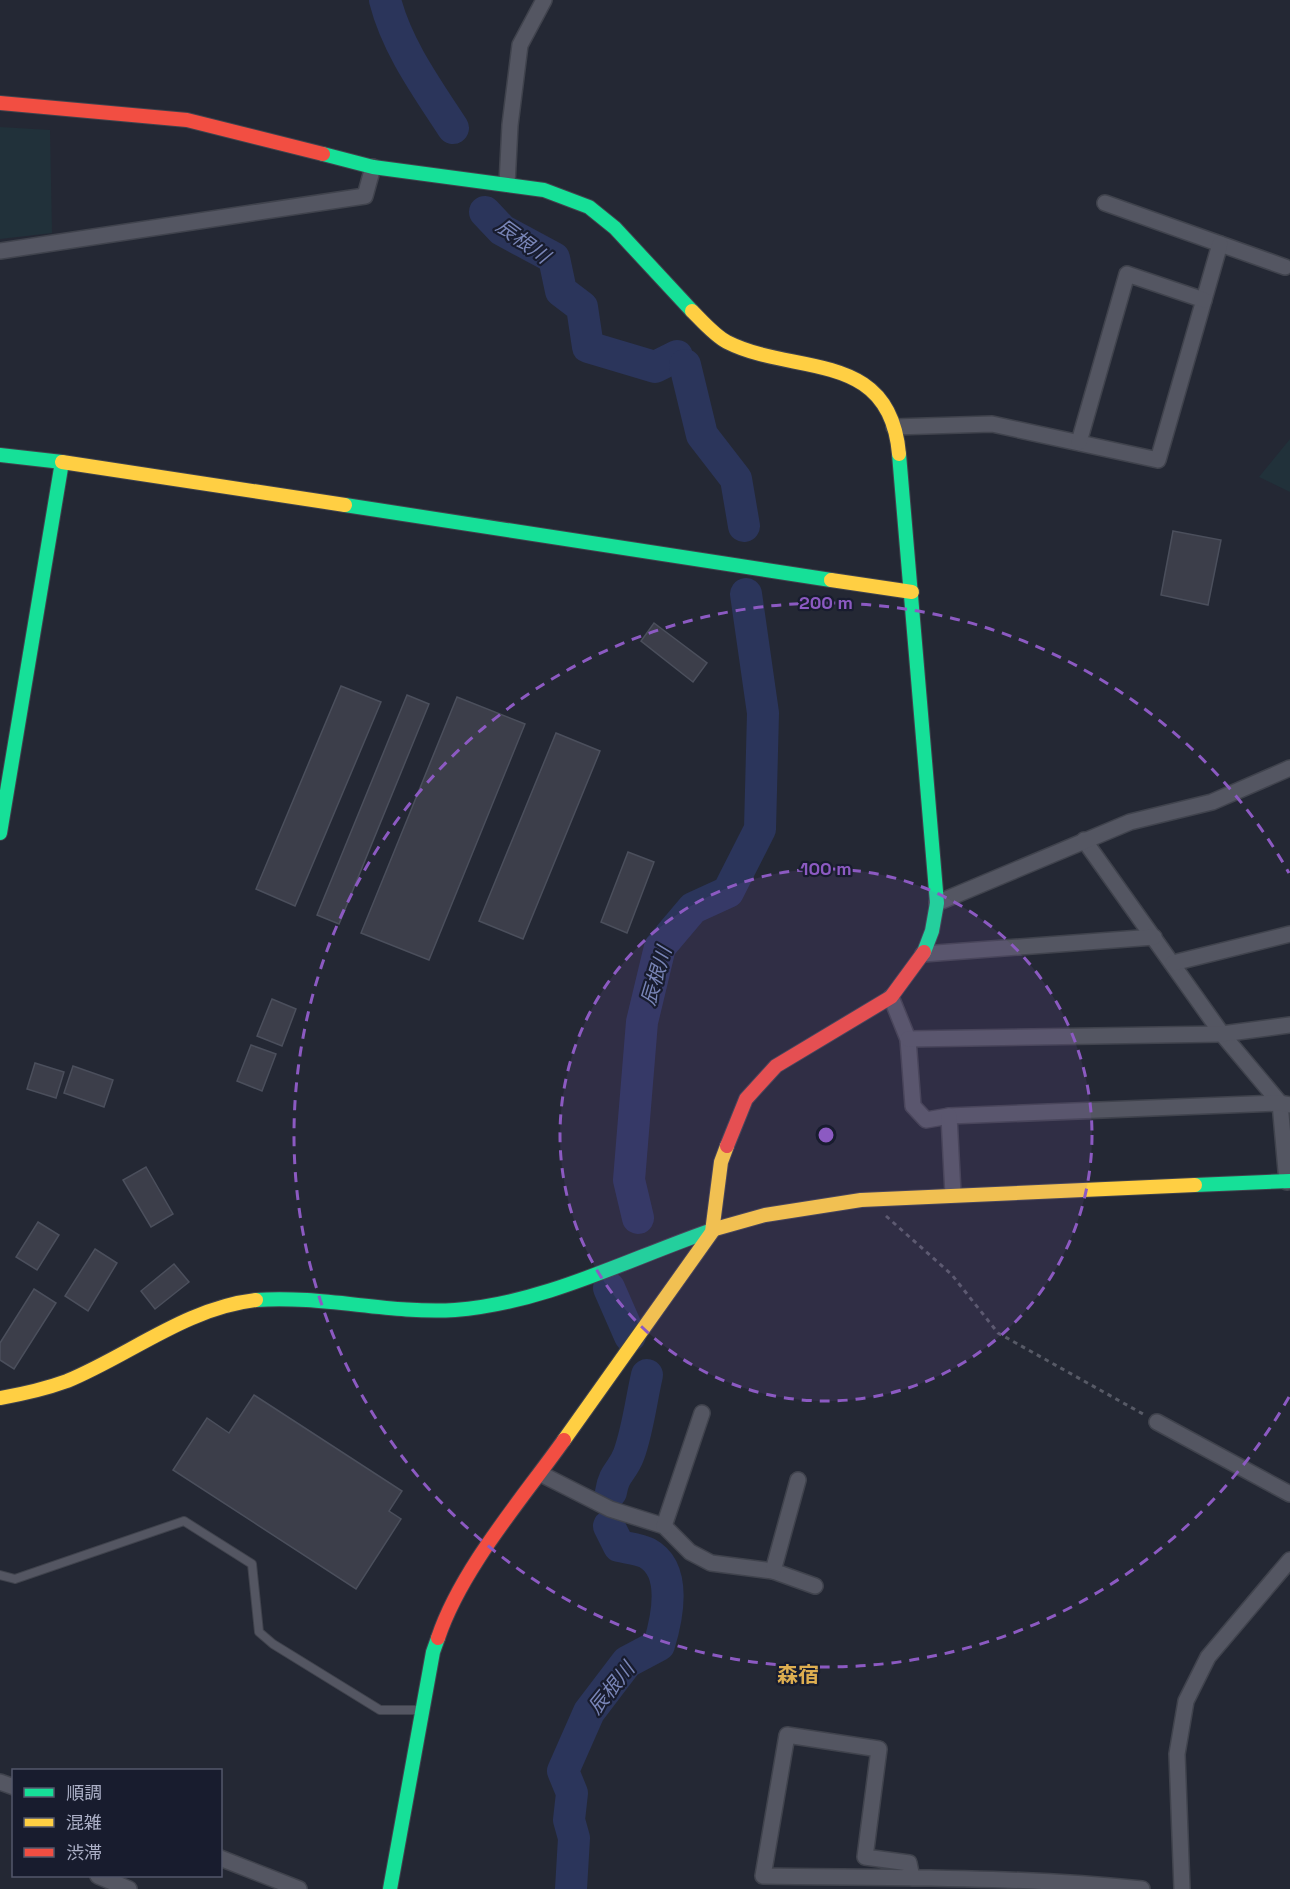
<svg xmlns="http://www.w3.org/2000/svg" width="1290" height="1889" font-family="'Space Grotesk','Noto Sans JP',sans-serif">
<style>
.green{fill:#21313a}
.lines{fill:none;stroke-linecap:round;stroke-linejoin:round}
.river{stroke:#2b355b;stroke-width:32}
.building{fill:#3c3e4a;stroke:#4b4f5c;stroke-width:1.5}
.lane-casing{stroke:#40434d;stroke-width:10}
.street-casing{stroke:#40434d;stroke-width:18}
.fast-casing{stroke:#40434d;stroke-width:16}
.slow-casing{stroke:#40434d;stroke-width:16}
.jam-casing{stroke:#40434d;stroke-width:16}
.path{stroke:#575a66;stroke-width:3;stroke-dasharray:4.5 4.5;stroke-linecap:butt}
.lane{stroke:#545662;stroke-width:8}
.street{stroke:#545662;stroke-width:15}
.fast{stroke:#16e098;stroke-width:14}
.slow{stroke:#ffcf43;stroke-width:14}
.jam{stroke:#f24e42;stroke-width:14}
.ring{fill:none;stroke:#8c5ac2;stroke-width:3;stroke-dasharray:10 8}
.labels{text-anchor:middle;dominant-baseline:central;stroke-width:4.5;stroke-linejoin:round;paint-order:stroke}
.water-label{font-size:20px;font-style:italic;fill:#7985b7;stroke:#181c2e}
.quarter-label{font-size:21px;font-weight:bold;fill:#deae50;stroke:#181c2e}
.centre{fill:#8c5ac2;stroke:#181c2e;stroke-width:3}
.ring-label{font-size:18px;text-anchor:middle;font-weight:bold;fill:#8c5ac2;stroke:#181c2e;stroke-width:4.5;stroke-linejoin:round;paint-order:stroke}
</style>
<rect width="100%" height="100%" fill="#242834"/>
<g class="green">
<polygon points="0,127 50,130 52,233 0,239"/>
<polygon points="1290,439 1290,492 1259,477"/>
</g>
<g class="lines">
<g class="river">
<path d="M 385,0 C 397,47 427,88 453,128"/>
<polyline points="485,212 502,230 554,258 561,291 582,307 588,347 655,367 677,356"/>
<polyline points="685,365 702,435 736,479 744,526"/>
<polyline points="638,1218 629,1180 642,1022 660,947 693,908 728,892 760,829 763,713 746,594"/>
<polyline points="609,1288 630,1336"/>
<path d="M 611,1492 C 614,1472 623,1471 629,1454 C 638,1429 641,1401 647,1375"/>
<path d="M 571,1889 L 574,1838 L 569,1820 L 572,1793 L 563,1771 L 589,1712 L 627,1662 L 659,1645 C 667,1619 678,1570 647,1553 C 639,1549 627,1548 619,1546 L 609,1526"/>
</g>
</g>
<g class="building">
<polygon points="1173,531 1221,540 1208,605 1161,595"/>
<polygon points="654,623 707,663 693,682 641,641"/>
<polygon points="341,686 381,702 295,906 256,889"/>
<polygon points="407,695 429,704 339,924 317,915"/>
<polygon points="457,697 525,724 429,960 361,933"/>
<polygon points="556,733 600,751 523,939 479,921"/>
<polygon points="628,852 654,862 627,933 601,922"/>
<polygon points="272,999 296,1009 282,1046 257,1036"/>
<polygon points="251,1045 276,1054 262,1091 237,1081"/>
<polygon points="35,1063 64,1072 56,1098 27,1089"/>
<polygon points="73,1066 113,1080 104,1107 64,1093"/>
<polygon points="146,1167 173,1214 151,1227 123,1180"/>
<polygon points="38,1222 59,1235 37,1270 16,1257"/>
<polygon points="95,1249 117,1263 88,1311 65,1296"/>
<polygon points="174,1264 189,1282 155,1309 141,1291"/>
<polygon points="34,1289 56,1303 14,1369 0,1360 0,1343"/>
<polygon points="254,1395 402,1491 389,1511 401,1519 356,1589 173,1470 207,1418 229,1433"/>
</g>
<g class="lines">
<g class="lane-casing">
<polyline id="lane" points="0,1575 15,1579 184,1521 252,1564 259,1632 273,1644 380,1710 420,1710"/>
</g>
<g class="street-casing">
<g id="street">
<polyline points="507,184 510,125 520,45 544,0"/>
<polyline points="1105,203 1285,267"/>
<polyline points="0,251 365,196 373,167"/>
<polyline points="894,427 992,424 1158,460 1220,244"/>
<polyline points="1079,442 1127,274 1204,300"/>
<polyline points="1084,840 1222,1034 1280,1103 1287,1182"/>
<polyline points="937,903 1130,822 1212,802 1290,768"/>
<polyline points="923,954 1154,937"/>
<polyline points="1173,963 1290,934"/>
<polyline points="891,997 908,1039 913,1106 926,1120 949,1116 1280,1103 1290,1105"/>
<polyline points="908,1039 1222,1034 1290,1025"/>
<polyline points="949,1116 953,1194"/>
<polyline points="1157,1422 1290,1494"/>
<polyline points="541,1474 610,1509 664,1526 690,1552 711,1563 773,1571 815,1586"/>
<polyline points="664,1526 702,1413"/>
<polyline points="773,1571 798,1480"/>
<polyline points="0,1782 14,1787"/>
<polyline points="220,1858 299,1889"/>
<polyline points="98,1876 129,1889"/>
<path d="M 912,1878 L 909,1863 L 865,1857 L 879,1749 L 787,1735 L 763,1876 C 890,1878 1016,1876 1142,1889"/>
<polyline points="1182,1889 1177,1754 1186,1701 1208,1657 1290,1560"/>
</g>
</g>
<g class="fast-casing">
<g id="fast">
<polyline points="323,154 373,167 544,190 589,207 615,228 692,311"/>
<polyline points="899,454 937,903 932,931 924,952"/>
<polyline points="0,455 62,462 0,833"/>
<polyline points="345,505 831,580"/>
<polyline points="1195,1185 1290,1181"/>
<path d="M 256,1300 C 322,1295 389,1314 455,1310 C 546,1303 630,1258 715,1229"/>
<polyline points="390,1889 433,1652 438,1638"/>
</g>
</g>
<g class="slow-casing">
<g id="slow">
<path d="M 692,311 C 702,321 715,336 727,342 C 794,376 890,348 899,454"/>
<polyline points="62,462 345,505"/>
<polyline points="831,580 912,592"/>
<polyline points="715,1229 765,1215 861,1200 1195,1185"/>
<path d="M 0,1398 C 23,1394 45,1389 67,1381 C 130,1355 186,1308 256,1300"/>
<polyline points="564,1440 712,1232 721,1162 727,1146"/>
</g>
</g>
<g class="jam-casing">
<g id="jam">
<polyline points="0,103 187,120 323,154"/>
<polyline points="727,1146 746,1099 776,1066 891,997 924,952"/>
<path d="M 438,1638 C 461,1569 522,1499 564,1440"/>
</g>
</g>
<polyline class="path" points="886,1216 952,1275 998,1333 1143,1414"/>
<use href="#lane" class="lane"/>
<use href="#street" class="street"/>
<use href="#fast" class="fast"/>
<use href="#slow" class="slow"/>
<use href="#jam" class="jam"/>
</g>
<circle cx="826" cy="1135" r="266" fill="#8c5ac2" fill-opacity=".12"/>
<g class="ring">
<circle cx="826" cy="1135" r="266"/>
<path d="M1289 1397A532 532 0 1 1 1289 873"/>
</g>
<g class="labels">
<g class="water-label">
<text transform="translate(523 241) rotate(36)">辰根川</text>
<text transform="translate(656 976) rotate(-73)">辰根川</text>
<text transform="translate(611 1688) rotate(-51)">辰根川</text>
</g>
<g class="quarter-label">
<text x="798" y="1674">森宿</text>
</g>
</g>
<circle cx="826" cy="1135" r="9" class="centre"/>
<g class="ring-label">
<text x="826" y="609">200 m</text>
<text x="826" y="875">100 m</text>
</g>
<rect x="12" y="1769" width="210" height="108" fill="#181c2e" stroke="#53576b" stroke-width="1.5"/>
<rect x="24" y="1788" width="30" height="9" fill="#16e098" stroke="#53576b" stroke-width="1.5"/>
<text x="66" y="1799" font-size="18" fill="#acb0c7">順調</text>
<rect x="24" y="1818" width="30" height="9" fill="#ffcf43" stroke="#53576b" stroke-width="1.5"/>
<text x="66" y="1829" font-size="18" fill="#acb0c7">混雑</text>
<rect x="24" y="1848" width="30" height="9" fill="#f24e42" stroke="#53576b" stroke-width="1.5"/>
<text x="66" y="1859" font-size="18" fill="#acb0c7">渋滞</text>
</svg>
